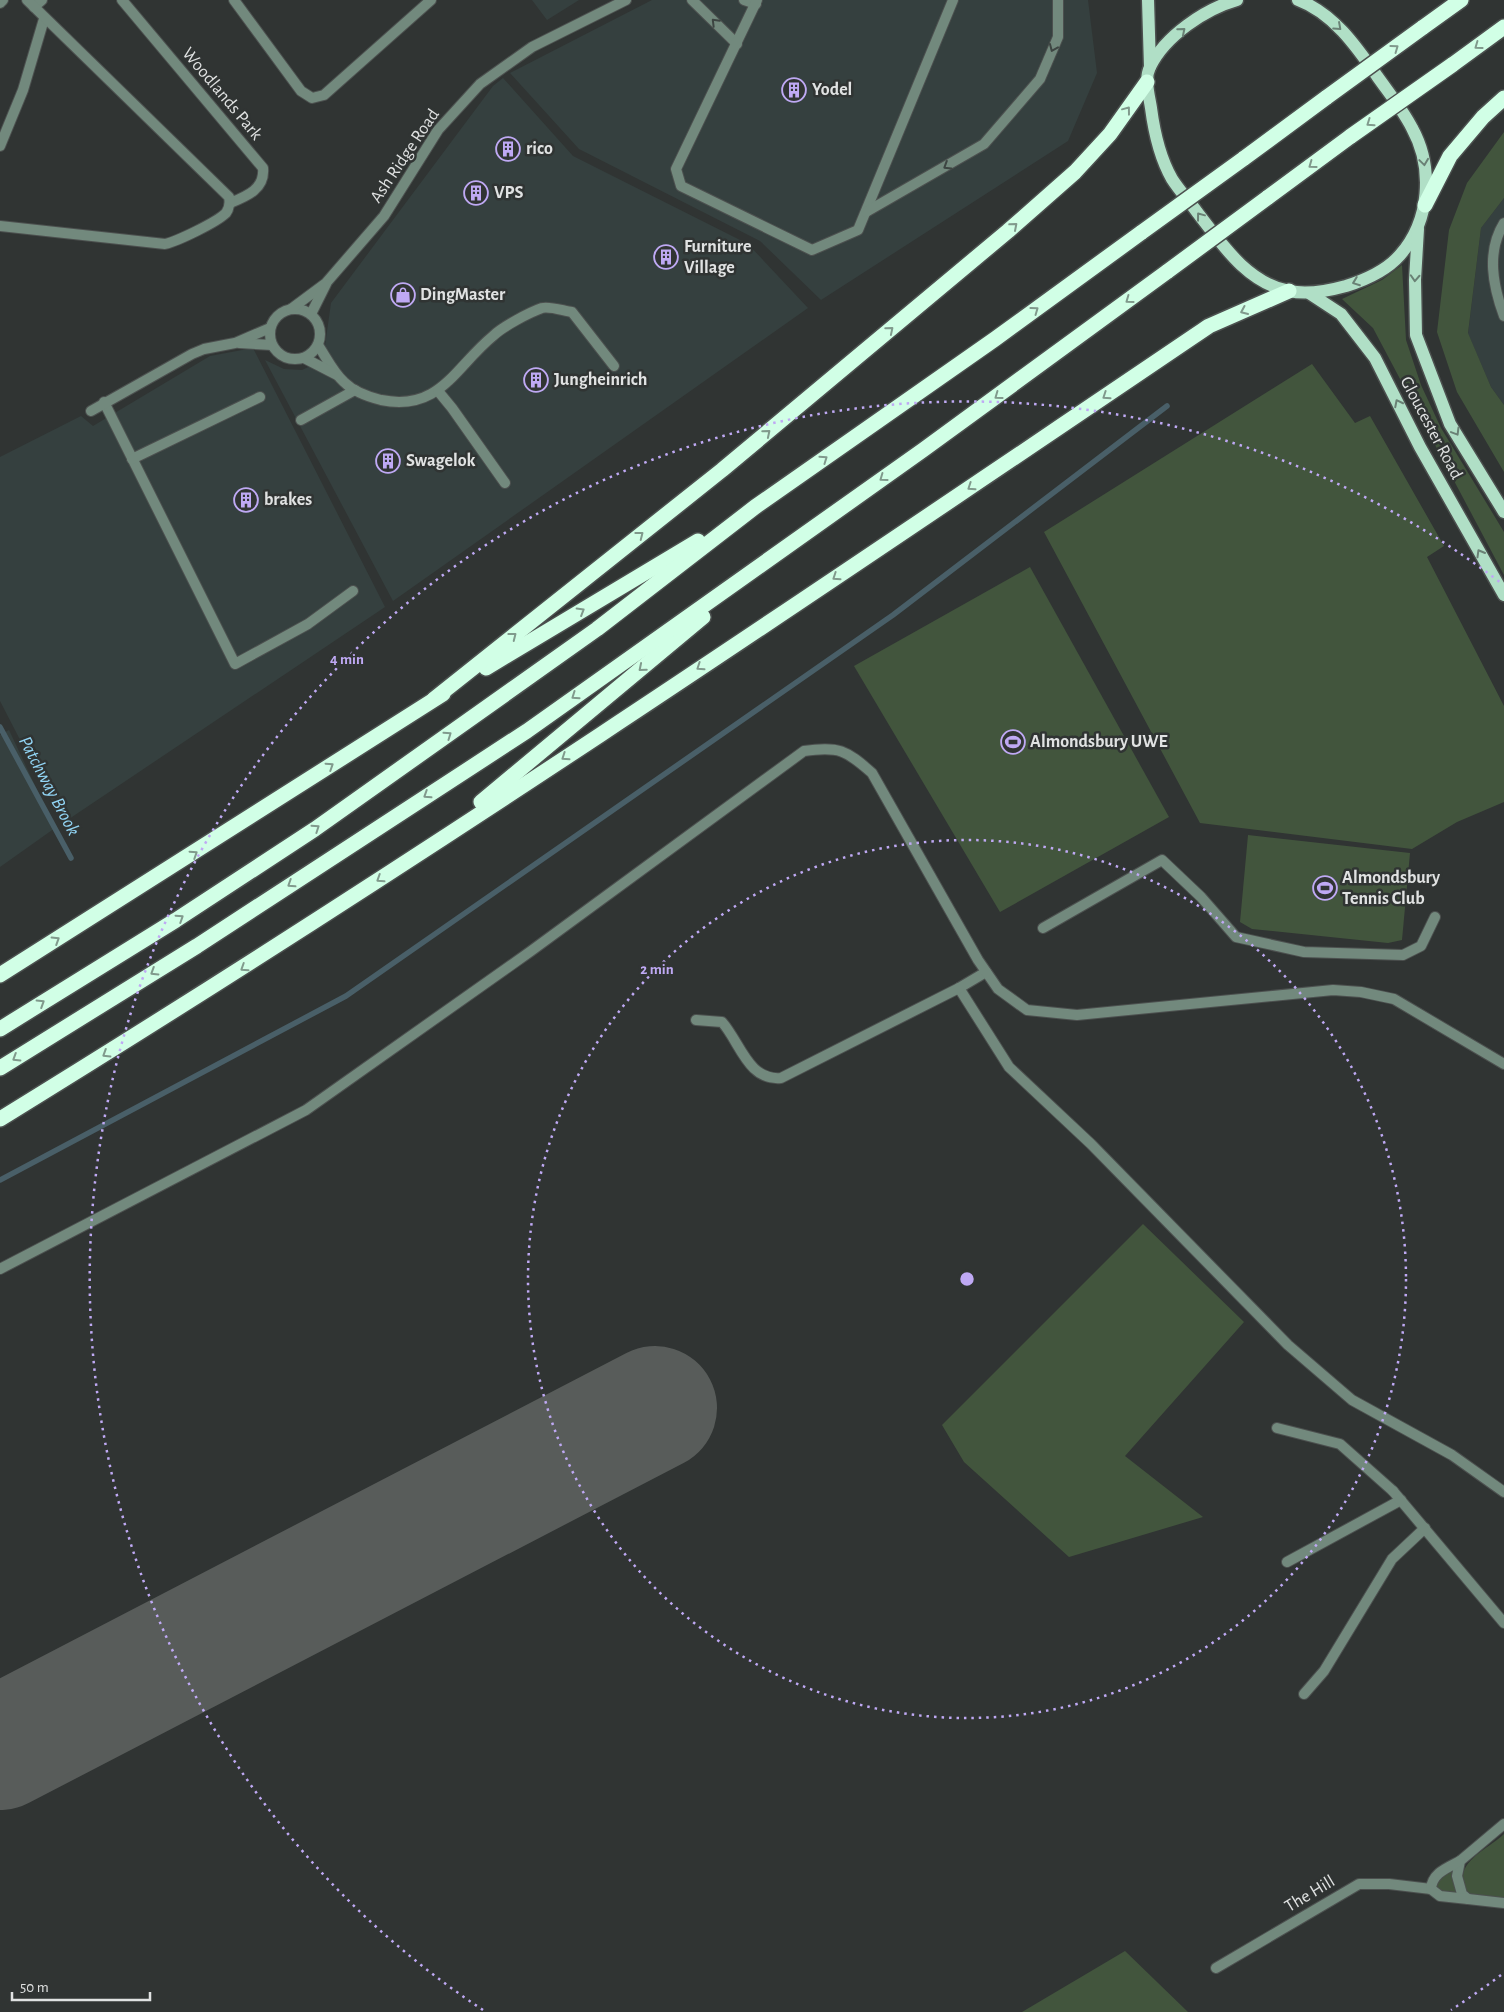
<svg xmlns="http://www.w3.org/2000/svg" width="1504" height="2012" font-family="'Alegreya Sans',sans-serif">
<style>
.built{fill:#35403f}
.green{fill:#42553d}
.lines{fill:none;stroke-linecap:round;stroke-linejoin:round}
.stream{stroke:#495f68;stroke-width:5.5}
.runway{stroke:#585c5a;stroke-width:124}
.lane-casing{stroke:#4c504f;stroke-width:12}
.street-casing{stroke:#4c504f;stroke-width:12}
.primary-casing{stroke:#4c504f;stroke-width:15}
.highway-casing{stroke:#4c504f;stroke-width:18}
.lane{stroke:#72897d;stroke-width:10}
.street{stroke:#72897d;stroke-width:10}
.primary{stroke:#b0dfc6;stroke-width:12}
.highway{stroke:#d1ffe6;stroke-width:15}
.highway-bridge-casing{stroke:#4c504f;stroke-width:18;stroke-linecap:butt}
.highway-bridge{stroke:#d1ffe6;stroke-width:15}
.oneway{stroke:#3d4542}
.oneway2{stroke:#6a8175}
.oneway3{stroke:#809a8c}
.ring{fill:none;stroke:#bfa9f4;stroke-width:2.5;stroke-dasharray:2.5 5}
.labels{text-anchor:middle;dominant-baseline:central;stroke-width:5;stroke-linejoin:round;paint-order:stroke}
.poi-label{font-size:18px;font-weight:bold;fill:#e0e2e2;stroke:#303433;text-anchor:start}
.street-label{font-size:18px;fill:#e0e2e2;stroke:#303433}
.water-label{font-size:19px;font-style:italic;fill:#92d5f5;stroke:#303433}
.centre{fill:#bfa9f4;stroke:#303433;stroke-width:2.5}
.ring-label{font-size:15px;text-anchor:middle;font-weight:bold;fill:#bfa9f4;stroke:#303433;stroke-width:5;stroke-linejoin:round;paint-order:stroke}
</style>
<rect width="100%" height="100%" fill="#303433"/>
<g class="built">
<polygon points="532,0 579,0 547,20"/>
<polygon points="652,0 1088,0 1097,73 1068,141 821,300 760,241 579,149 510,73"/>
<polygon points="503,78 573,156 748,244 808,308 393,601 265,360 284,369 302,370 323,360 331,303 493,86"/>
<polygon points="1504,198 1504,405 1491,387 1468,334 1481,228"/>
<polygon points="253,348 385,607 63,823 0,701 0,457 81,416 93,426 210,356"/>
<polygon points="9,730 55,828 0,867 0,735"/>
</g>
<g class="green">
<polygon points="1504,132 1504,198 1481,228 1468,333 1491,387 1504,405 1504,472 1457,392 1437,332 1449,230 1467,183"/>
<polygon points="1402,265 1406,340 1421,385 1441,428 1504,532 1504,575 1373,328 1342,299 1382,280"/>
<polygon points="1312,364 1355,423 1370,416 1444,546 1427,557 1504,706 1504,802 1457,822 1412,849 1200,823 1044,532"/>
<polygon points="1030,567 1169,817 1000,912 854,666"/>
<polygon points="1248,835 1410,853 1402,940 1388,943 1252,929 1240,922"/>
<polygon points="1143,1224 1244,1322 1125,1456 1203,1517 1069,1557 964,1462 942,1425"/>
<path d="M 1504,1834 L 1504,1899 L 1472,1897 L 1466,1892 C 1465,1887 1463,1881 1463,1876 C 1464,1858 1492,1846 1504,1834 Z"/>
<polygon points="1453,1868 1459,1895 1442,1894 1433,1888 1434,1883"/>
<polygon points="1125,1951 1188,2012 1022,2012"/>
</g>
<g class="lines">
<g class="stream">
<polyline points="0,727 71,858"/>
<polyline points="0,1180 346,996 893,615 1167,406"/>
</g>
<polyline class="runway" points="0,1748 655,1408"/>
<g class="lane-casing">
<g id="lane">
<polyline points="692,0 737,44"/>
<polyline points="744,0 756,4"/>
<polyline points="757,0 676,169 681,186 812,250 858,230 953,0"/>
<polyline points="866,212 984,144 1040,79 1058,37 1058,0"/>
<path d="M 1504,223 C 1486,252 1493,286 1504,316"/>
<path d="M 318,345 C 326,357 333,372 344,382 C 353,391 369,397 381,400 C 440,412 455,367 493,336 C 502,327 530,312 542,308 C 550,306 564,311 572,312 L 614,366"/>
<polyline points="304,358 337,375"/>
<polyline points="438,391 452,408 505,483"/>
<polyline points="104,402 235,664 308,624 353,591"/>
<polyline points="301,420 355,390"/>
<polyline points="132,459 260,397"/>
<polyline points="1043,928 1162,860 1201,897 1236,937 1304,952 1403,955 1421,946 1435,917"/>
<polyline points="959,988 1009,1067 1091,1144 1288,1345 1352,1400 1452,1455 1504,1492"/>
<path d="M 696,1020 L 722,1022 C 740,1042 748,1081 781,1078 L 959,988 L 986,972"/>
<path d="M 0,1269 L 306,1110 L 531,951 L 804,751 C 839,746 846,750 872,773 L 978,960 L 998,989 L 1027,1010 L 1077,1015 L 1333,990 L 1361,992 L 1394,999 L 1504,1064"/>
<polyline points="1277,1428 1340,1444 1393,1491"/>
<polyline points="1287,1562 1401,1500"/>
<polyline points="1304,1694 1324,1671 1392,1559 1425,1528"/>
<polyline points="1216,1968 1359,1884 1389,1884 1431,1889"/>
</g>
</g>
<g class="street-casing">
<g id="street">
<path d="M 122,0 L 263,168 C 265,189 247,196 230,203"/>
<polyline points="234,0 301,91 312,98 324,95 431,0"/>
<polyline points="0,3 3,0"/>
<polyline points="34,7 42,0"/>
<polyline points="0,146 23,90 44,19"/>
<path d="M 0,226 L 165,244 C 178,241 217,222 226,213 C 229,209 230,202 229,197 L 27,0"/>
<circle cx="295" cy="334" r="25"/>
<polyline points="291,309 326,283 384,216 438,130 480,84 532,47 626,0"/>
<polyline points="311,314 326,284"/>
<polyline points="239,343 272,345"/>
<polyline points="91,411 192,354 204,349 235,343 270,328"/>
<polyline points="1393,1491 1504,1623"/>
<polyline points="1504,1824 1460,1861 1457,1876 1462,1894 1468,1899 1504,1903"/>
<path d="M 1460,1861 C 1447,1868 1432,1873 1431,1889 L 1440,1896 L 1468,1899"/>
</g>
</g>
<g class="primary-casing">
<g id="primary">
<polyline points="1148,0 1150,67"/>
<path d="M 1237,0 C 1205,9 1165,36 1150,67 C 1144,79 1149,95 1151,108 C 1154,131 1160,158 1172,179 C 1179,190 1189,201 1197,212 C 1221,243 1247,283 1289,291 C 1308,295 1328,291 1346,286 C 1365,280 1387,270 1400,255 C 1430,221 1434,168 1412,128 C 1403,110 1389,93 1377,76 C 1356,46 1333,13 1298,0"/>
<polyline points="1418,229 1415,280 1416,335 1450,424 1504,512"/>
<polyline points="1309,293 1341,314 1375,358 1420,447 1504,595"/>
</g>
</g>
<g class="highway-casing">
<g id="highway">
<polyline points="1422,28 1461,0"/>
<polyline points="1452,65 1504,27"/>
<polyline points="1243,159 1327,97"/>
<polyline points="1267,198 1351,136"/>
<polyline points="1425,205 1450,156 1483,117 1504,98"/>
<polyline points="486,668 698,541"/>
<polyline points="434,699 722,470 1008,231 1075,172 1110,134 1147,82"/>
<polyline points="481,802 703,617"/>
<polyline points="0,975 443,694"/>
<polyline points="0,1029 176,920 315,829 597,629 755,507 995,339 1142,232"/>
<polyline points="0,1068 197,946 527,731 923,450 1168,271"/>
<path d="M 0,1119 C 410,867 810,596 1209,326 L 1289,291"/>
</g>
</g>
<use href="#lane" class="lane"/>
<use href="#street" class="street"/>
<use href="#primary" class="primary"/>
<use href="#highway" class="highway"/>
<g class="highway-bridge-casing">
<g id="highway-bridge">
<polyline points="1327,97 1422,28"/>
<polyline points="1351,136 1452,65"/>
<polyline points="1142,232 1243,159"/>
<polyline points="1168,271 1267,198"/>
</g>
</g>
<use href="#highway-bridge" class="highway-bridge"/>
</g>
<defs><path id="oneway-chevron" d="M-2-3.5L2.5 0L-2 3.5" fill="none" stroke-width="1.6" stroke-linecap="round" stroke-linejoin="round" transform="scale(1.25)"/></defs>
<g class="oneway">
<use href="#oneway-chevron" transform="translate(715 22) rotate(-135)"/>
<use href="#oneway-chevron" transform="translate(1053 48) rotate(113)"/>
<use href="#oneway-chevron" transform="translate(947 166) rotate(148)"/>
</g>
<g class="oneway2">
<use href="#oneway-chevron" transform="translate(1338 27) rotate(42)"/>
<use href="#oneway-chevron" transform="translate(1182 31) rotate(-40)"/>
<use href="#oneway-chevron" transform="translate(1424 162) rotate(82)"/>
<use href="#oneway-chevron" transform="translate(1200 216) rotate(-127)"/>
<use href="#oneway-chevron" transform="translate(1415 278) rotate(93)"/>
<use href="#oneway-chevron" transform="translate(1356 282) rotate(159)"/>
<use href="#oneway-chevron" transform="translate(1398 403) rotate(-117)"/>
<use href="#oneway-chevron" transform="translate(1456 432) rotate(59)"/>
<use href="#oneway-chevron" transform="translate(1480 553) rotate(-120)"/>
</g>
<g class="oneway3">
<use href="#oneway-chevron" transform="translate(1478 46) rotate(144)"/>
<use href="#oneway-chevron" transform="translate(1395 48) rotate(-36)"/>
<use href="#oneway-chevron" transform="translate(1127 110) rotate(-53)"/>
<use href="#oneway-chevron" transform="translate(1370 123) rotate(145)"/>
<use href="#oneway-chevron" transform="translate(1312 165) rotate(144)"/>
<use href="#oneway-chevron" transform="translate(1014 226) rotate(-41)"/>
<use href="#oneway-chevron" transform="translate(1129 300) rotate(144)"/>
<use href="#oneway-chevron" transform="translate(1035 310) rotate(-36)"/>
<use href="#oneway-chevron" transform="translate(1244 311) rotate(156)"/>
<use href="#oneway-chevron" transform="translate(890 330) rotate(-40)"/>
<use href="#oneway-chevron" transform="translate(998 396) rotate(144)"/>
<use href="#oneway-chevron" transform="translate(1106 396) rotate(146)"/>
<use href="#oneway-chevron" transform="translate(767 433) rotate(-40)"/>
<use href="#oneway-chevron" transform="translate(824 459) rotate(-35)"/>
<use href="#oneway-chevron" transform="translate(883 478) rotate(144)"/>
<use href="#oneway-chevron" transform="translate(971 487) rotate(146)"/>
<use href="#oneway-chevron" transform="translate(640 535) rotate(-38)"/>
<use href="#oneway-chevron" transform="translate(836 577) rotate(146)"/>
<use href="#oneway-chevron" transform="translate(581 611) rotate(-31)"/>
<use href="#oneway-chevron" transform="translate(513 636) rotate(-38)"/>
<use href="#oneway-chevron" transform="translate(700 667) rotate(146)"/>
<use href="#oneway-chevron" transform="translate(642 668) rotate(140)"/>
<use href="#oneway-chevron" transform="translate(575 696) rotate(145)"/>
<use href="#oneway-chevron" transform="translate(448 735) rotate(-35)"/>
<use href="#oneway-chevron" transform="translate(565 757) rotate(146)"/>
<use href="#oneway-chevron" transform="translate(330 766) rotate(-33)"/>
<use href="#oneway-chevron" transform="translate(427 795) rotate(147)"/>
<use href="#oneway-chevron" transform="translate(316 828) rotate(-34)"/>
<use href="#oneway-chevron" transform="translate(194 854) rotate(-33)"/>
<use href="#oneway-chevron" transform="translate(380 879) rotate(147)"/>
<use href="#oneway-chevron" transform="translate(291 884) rotate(147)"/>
<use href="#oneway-chevron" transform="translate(180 918) rotate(-33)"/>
<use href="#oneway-chevron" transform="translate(56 940) rotate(-32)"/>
<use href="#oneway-chevron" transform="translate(244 968) rotate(147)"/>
<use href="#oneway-chevron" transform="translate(154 972) rotate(148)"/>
<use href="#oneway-chevron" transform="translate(41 1003) rotate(-32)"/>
<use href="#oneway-chevron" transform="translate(106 1054) rotate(148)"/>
<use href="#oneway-chevron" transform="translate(16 1058) rotate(148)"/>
</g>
<g class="ring">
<circle cx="967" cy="1279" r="439"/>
<path d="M1501 1975A877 877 0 0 1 1451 2010M483 2010A877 877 0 1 1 1501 583"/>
</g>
<defs>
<g id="building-ring" transform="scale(1.25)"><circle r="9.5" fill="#303433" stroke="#bfa9f4" stroke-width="1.5"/><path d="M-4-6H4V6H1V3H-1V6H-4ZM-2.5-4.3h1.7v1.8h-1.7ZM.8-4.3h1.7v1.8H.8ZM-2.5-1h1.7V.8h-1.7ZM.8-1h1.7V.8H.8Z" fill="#bfa9f4"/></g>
<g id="shop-ring" transform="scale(1.25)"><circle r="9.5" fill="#303433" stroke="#bfa9f4" stroke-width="1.5"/><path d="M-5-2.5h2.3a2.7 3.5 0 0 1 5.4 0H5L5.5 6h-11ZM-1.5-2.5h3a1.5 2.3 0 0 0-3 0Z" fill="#bfa9f4"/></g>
<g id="stadium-ring" transform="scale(1.25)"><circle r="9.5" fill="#303433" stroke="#bfa9f4" stroke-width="1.5"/><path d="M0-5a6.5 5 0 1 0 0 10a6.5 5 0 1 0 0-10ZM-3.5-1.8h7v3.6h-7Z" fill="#bfa9f4"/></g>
</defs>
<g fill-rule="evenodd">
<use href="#building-ring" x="794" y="90"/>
<use href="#building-ring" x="508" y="149"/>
<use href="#building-ring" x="476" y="193"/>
<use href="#building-ring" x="666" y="257"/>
<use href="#shop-ring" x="403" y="295"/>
<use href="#building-ring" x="536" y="380"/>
<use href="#building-ring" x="388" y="461"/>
<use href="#building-ring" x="246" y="500"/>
<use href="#stadium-ring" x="1013" y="742"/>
<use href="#stadium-ring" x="1325" y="888"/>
</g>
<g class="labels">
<g class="poi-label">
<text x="812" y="90">Yodel</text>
<text x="526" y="149">rico</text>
<text x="494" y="193">VPS</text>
<text x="684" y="247">Furniture<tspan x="684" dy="21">Village</tspan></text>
<text x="420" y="295">DingMaster</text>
<text x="554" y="380">Jungheinrich</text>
<text x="406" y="461">Swagelok</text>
<text x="264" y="500">brakes</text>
<text x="1030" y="742">Almondsbury UWE</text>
<text x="1342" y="878">Almondsbury<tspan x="1342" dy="21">Tennis Club</tspan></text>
</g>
<g class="street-label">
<text transform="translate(222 94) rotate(50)">Woodlands Park</text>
<text transform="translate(405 156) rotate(-56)">Ash Ridge Road</text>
<text transform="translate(1431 428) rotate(62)">Gloucester Road</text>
<text transform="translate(1310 1894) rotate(-31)">The Hill</text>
</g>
<g class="water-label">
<text transform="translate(49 786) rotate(62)">Patchway Brook</text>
</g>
</g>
<circle cx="967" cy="1279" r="8" class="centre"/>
<g class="ring-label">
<text x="347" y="664">4 min</text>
<text x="657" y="974">2 min</text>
</g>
<path d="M12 1992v8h138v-8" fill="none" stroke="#e0e2e2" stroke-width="2.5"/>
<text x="20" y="1992" font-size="15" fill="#e0e2e2" stroke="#303433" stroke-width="4" paint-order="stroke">50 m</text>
</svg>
